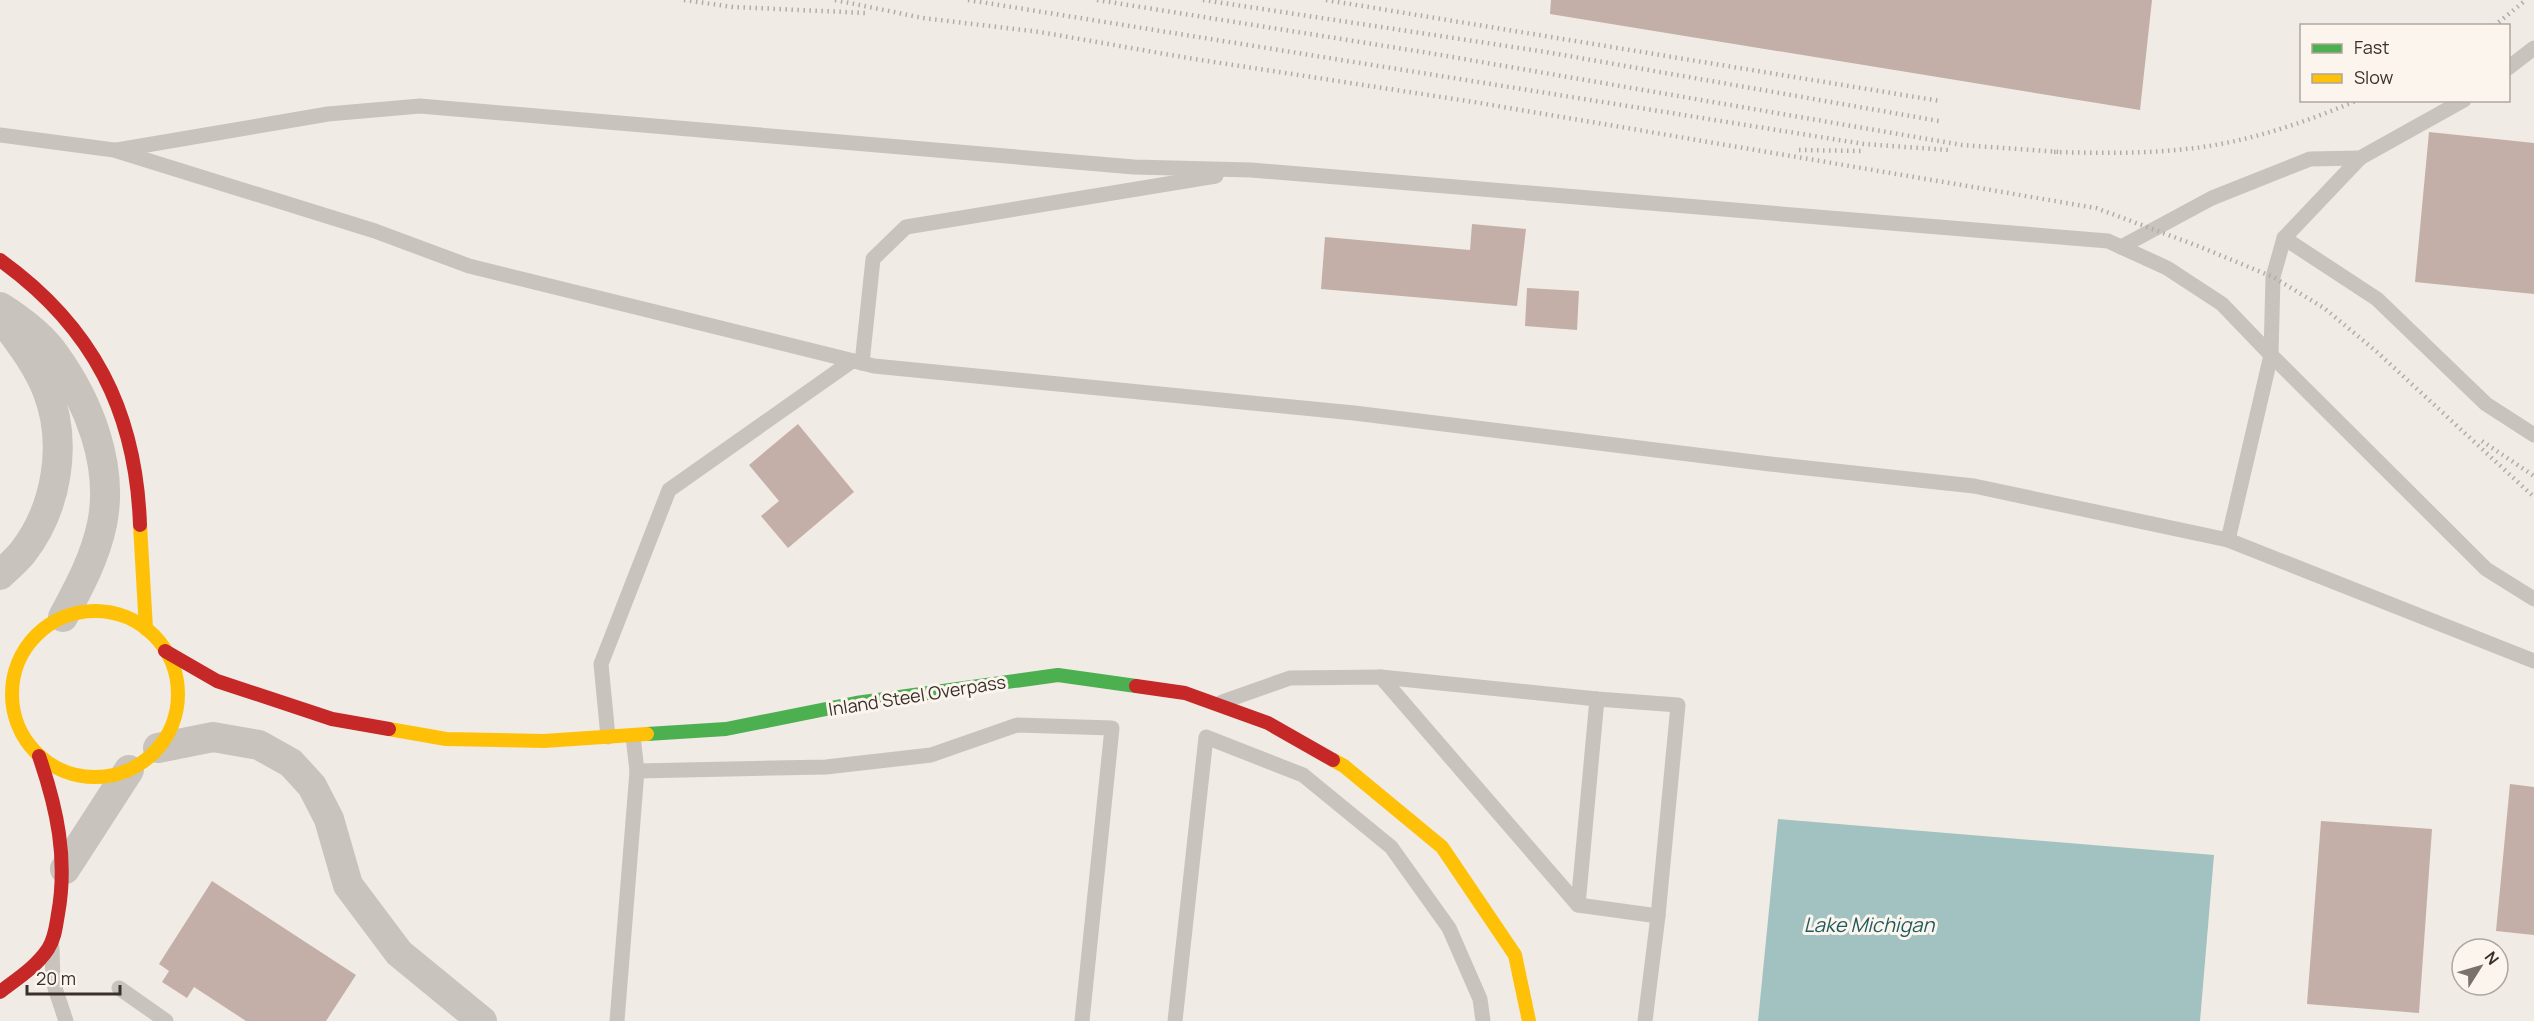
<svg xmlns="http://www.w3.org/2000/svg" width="2534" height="1021" font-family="Manrope,sans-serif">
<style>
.water{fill:#a1c2c1}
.building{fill:#c3afa7}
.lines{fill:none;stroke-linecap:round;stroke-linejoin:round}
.lane{stroke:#c9c3be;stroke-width:15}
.street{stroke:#c9c3be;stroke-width:30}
.fast{stroke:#4caf50;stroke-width:14}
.slow{stroke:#ffc107;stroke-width:14}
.jam{stroke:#c62828;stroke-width:14}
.rail{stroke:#b1aca8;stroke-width:4.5;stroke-dasharray:1.5 4.5;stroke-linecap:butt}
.labels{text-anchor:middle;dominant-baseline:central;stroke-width:6;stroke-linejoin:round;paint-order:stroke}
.street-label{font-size:18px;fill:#3b302b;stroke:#fbf5ee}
.water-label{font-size:20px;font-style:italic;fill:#1f5a5e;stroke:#fbf5ee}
</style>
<rect width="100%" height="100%" fill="#f0ebe5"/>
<polygon class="water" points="1778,819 2214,855 2200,1021 1758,1021"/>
<g class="building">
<polygon points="1551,0 2152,0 2140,110 1550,14"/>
<polygon points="2429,132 2534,143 2534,294 2415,282"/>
<polygon points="1472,224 1526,229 1517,306 1321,289 1325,237 1470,250"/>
<polygon points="1527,288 1579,291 1577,330 1525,326"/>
<polygon points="798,424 854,492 788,548 761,516 779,501 749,465"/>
<polygon points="2510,784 2534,787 2534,935 2496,931"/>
<polygon points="2321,821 2432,829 2419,1013 2307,1004"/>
<polygon points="212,881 356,975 326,1021 246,1021 194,987 187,998 162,982 169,971 159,964"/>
</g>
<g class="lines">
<g class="lane">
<polyline points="2508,68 2534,48"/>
<polyline points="0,135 114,150 375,231 469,266 874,366 1354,413 1770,464 1974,486 2228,540 2271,355 2273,277 2284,238 2360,158 2464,100"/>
<polyline points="117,150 328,114 420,106 1134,167 1251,170 2108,241 2167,268 2222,304 2271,355 2486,569 2534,599"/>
<polyline points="2284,238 2377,299 2486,404 2534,435"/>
<polyline points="2121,247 2212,198 2310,159 2360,158"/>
<polyline points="862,363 873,259 906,227 1216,176"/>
<polyline points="2228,540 2534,661"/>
<polyline points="1381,677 1578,905"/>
<polyline points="1597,699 1578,905 1658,916"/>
<polyline points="1222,702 1290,678 1381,677 1597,699 1678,705 1658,916 1645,1021"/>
<polyline points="608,737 601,664 669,490 852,361"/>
<polyline points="637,771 826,767 931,755 1017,725 1112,728 1082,1021"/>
<polyline points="52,948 53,982 66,1021"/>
<polyline points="119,988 166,1021"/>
<polyline points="617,1021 637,771 633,736"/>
<polyline points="1175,1021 1206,737 1303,775 1391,847 1449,928 1480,999 1483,1021"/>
</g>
<g class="street">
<path d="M 0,307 C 19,319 42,336 55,355 C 89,402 114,466 102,524 C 95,558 79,587 63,617"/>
<path d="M 0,575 C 7,568 16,561 23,552 C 57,508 68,443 47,390 C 38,367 23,347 9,328"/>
<polyline points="158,748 213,737 259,745 291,763 312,786 329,819 348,885 399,953 482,1021"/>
<polyline points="65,869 129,770"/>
</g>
<polyline class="fast" points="647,734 726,729 856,703 1058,675 1136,686"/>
<g class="slow">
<polyline points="140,525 146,629"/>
<circle cx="95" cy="694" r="83"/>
<polyline points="389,729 446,739 544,741 647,734"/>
<polyline points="1333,760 1344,766 1442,847 1515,955 1529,1021"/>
</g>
<g class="jam">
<path d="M 0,260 C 93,327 136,411 140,525"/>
<polyline points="165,651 217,681 332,719 389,729"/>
<polyline points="1136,686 1185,693 1268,723 1333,760"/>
<path d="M 0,992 C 17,979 36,967 48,949 C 55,938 56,926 58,914 C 68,859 57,808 39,756"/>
</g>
<g class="rail">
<polyline points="684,0 733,7 866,13"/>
<polyline points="835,0 923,18 1040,32 1188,58 1474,102 2096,208 2198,246 2273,277 2324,308 2377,352 2534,497"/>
<polyline points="968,0 1864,144 1948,150"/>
<polyline points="1097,0 1429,53 1962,145 2060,152"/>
<polyline points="1203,0 1546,52 1939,121"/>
<polyline points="1326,0 1940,101"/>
<polyline points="2494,26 2526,0"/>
<polyline points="1799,150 1862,151"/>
<path d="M 2054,152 C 2098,153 2142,154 2186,149 C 2245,143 2304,123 2358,100"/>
<polyline points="2482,441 2534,476"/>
</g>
</g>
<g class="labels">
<g class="street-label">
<text transform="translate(917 695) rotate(-9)">Inland Steel Overpass</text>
</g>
<g class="water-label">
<text x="1869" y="924">Lake Michigan</text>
</g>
</g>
<rect x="2300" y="24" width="210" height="78" fill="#fbf5ee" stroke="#aea6a0" stroke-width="1.5"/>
<rect x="2312" y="44" width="30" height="9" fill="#4caf50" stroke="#aea6a0" stroke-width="1.5"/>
<text x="2354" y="54" font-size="18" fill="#3b302b">Fast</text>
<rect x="2312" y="74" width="30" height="9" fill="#ffc107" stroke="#aea6a0" stroke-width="1.5"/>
<text x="2354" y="84" font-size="18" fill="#3b302b">Slow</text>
<g transform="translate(2480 967) rotate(53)"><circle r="28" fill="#fbf5ee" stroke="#aea6a0" stroke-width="1.5"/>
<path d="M0-4.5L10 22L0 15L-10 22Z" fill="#7a716c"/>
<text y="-9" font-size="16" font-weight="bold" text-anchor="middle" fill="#3b302b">N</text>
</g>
<path d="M27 985v9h93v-9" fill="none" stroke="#3b302b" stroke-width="3"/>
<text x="36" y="985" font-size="18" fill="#3b302b" stroke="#fbf5ee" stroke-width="4.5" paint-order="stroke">20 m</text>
</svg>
